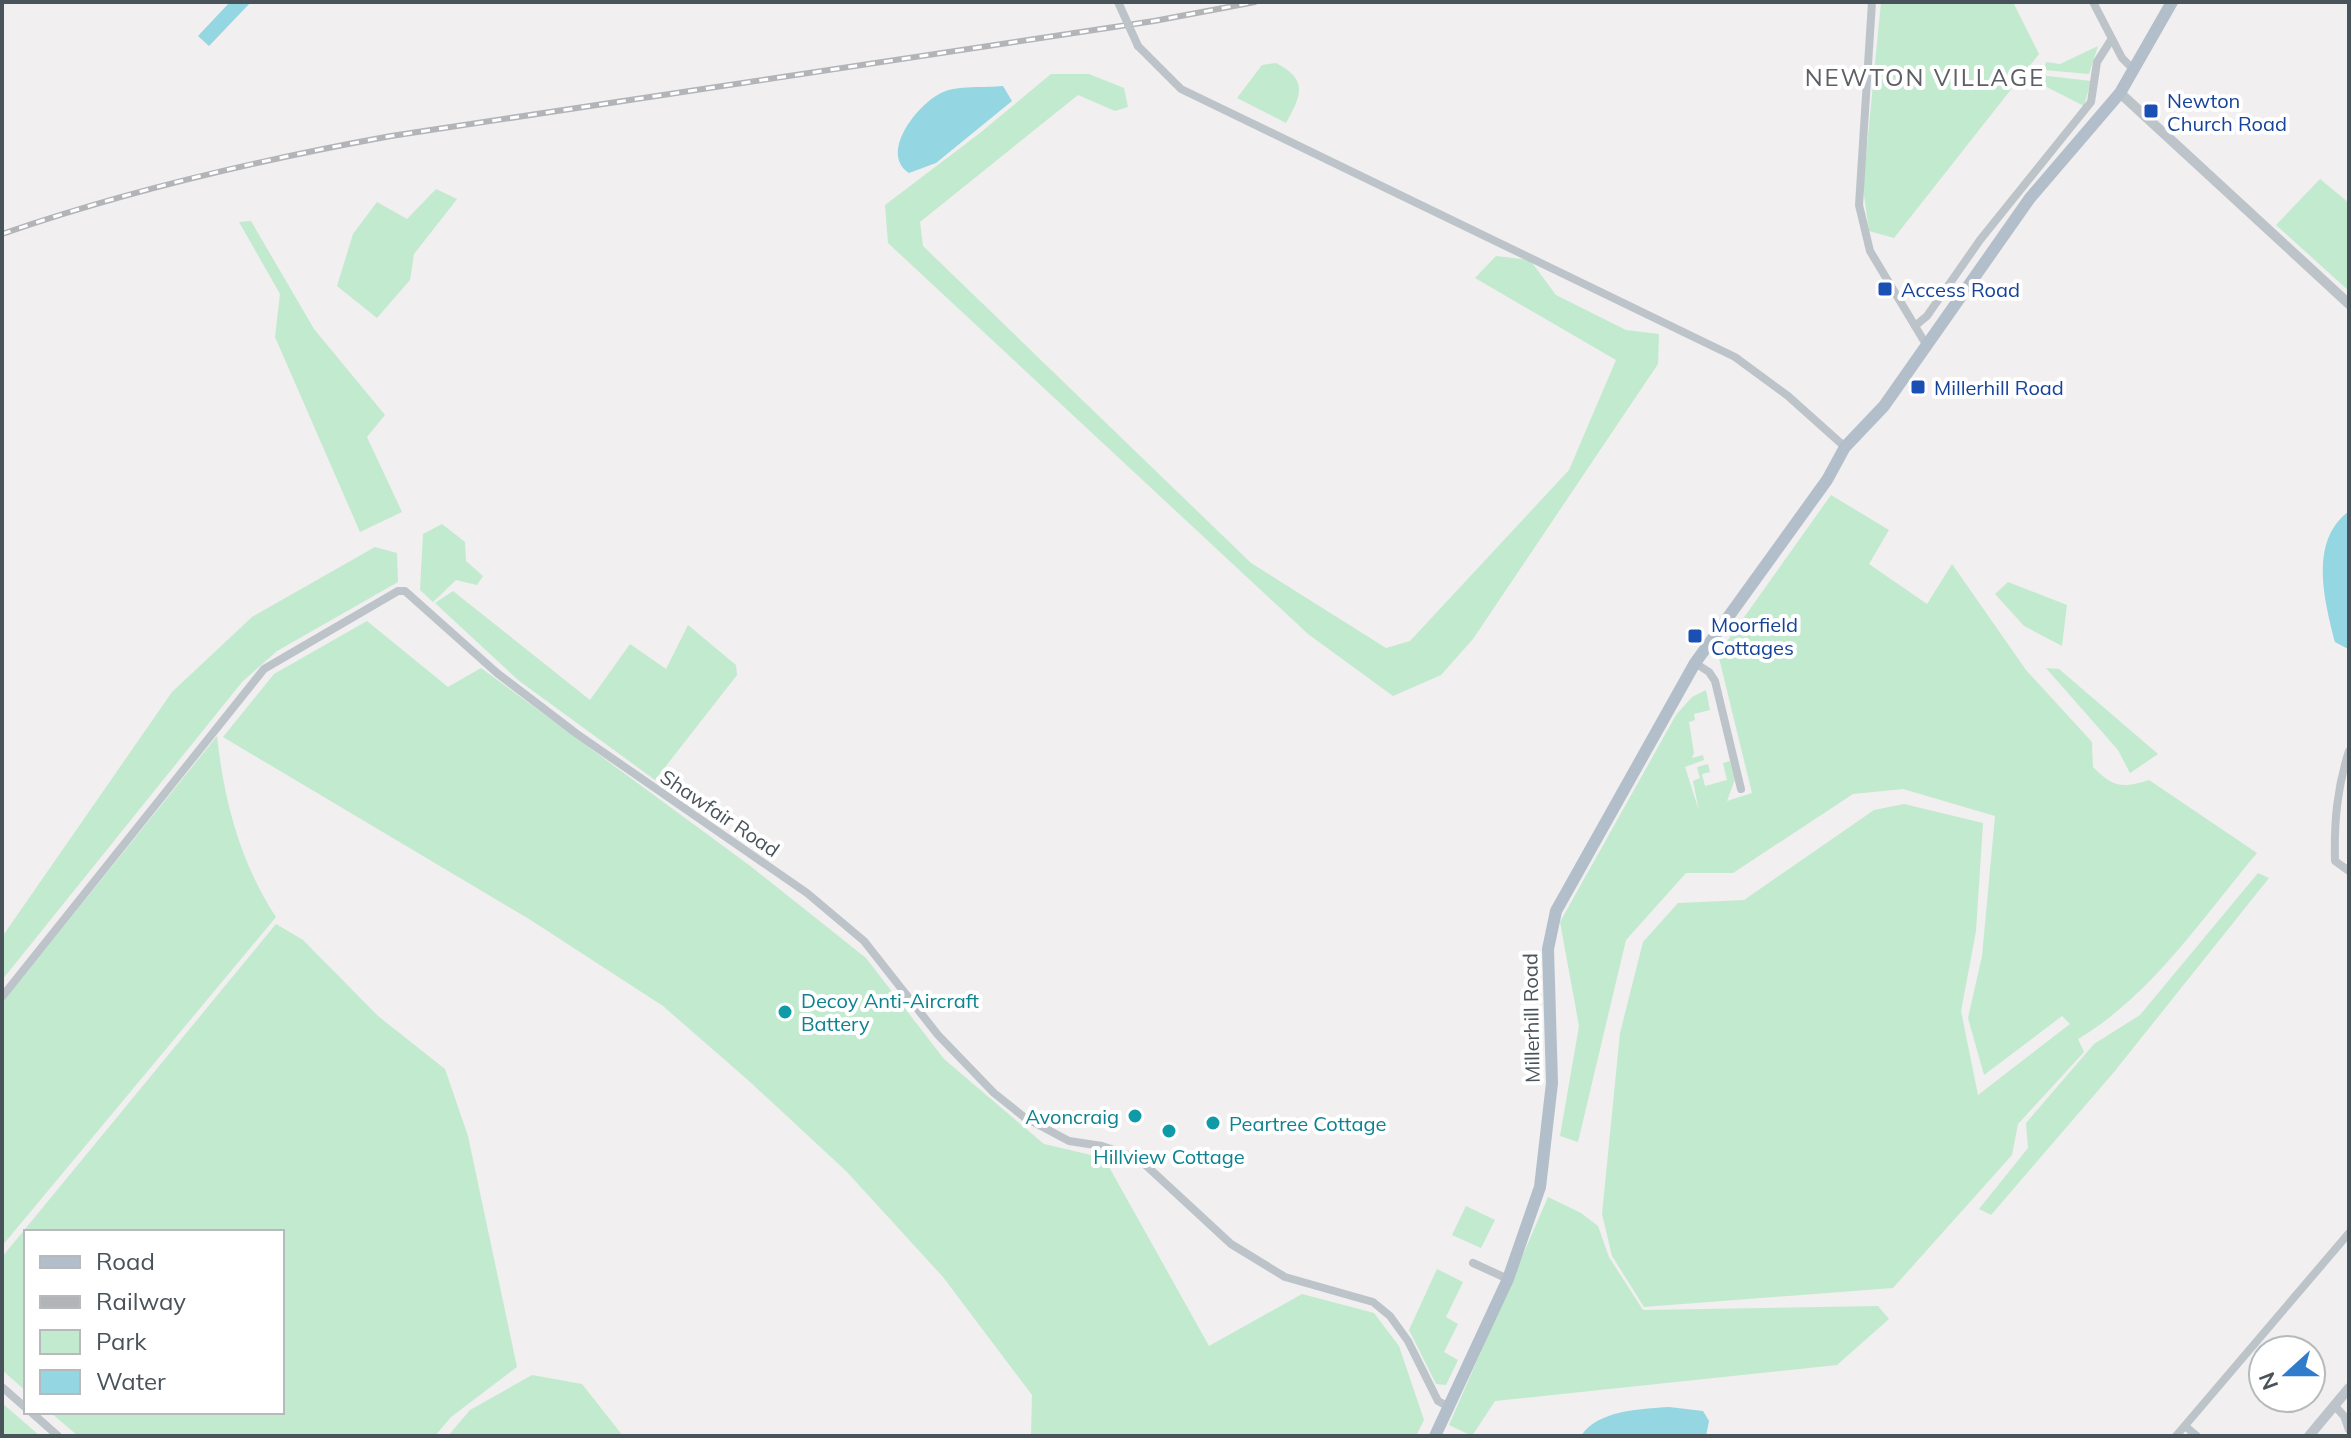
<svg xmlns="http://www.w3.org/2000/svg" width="2351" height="1438" font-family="Mulish,sans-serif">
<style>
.green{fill:#c2eacf}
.water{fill:#94d6e1}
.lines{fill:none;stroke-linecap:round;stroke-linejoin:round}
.minor{stroke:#bcc4ca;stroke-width:8}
.tertiary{stroke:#bcc4ca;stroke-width:10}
.primary{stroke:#b2bfca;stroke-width:12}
.rail-casing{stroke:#b2b4b8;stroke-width:6}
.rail{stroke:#fff;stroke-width:3;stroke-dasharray:9;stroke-linecap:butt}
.minor-bridge{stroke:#bcc4ca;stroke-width:8}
.transit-dot{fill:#1a4fb4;stroke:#fff;stroke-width:3}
.culture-dot{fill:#0f9aa8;stroke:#fff;stroke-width:3}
.labels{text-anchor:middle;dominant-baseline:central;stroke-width:8;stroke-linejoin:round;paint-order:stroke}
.transit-label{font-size:20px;fill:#164399;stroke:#fff;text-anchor:start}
.street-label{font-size:20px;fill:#49535a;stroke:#fff}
.culture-label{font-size:20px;fill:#0d838f;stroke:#fff;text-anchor:start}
.quarter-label{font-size:24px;letter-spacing:2px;fill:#5c5f63;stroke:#fff}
</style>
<rect width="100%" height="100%" fill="#f1efef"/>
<g class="green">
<polygon points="1881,2 2013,2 2039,54 1894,238 1869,231 1863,188"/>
<polygon points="2098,46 2089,74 2044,70 2046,62 2060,64"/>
<path d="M 1276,63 C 1309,80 1301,96 1286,123 L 1237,98 L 1262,65 Z"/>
<polygon points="1051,74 1089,74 1124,88 1128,107 1115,111 1078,95 920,222 923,246 1251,563 1386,648 1410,641 1569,470 1616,360 1475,278 1496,256 1530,260 1556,295 1626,330 1659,334 1658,364 1473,639 1441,675 1393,696 1308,634 888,243 885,205 980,133"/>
<polygon points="2039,75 2091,81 2084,106 2035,81"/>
<polygon points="2320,179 2349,203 2349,291 2276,225"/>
<polygon points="436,189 457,199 414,254 410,280 377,318 337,286 353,234 377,202 407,219"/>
<polygon points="251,221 314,329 385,415 367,437 402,512 360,532 275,337 280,294 239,222"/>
<path d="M 1831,495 L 1889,530 L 1869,564 L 1927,604 L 1952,564 L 2026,670 L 2092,742 L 2093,767 C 2113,787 2121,789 2149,780 L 2257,853 C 2203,917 2151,996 2078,1039 L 2084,1052 L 2018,1124 L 2012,1155 L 1893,1288 L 1644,1307 L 1612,1256 L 1602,1214 L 1620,1033 L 1643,942 L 1678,903 L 1744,900 L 1874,810 L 1904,804 L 1983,823 L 1976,931 L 1961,1011 L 1978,1095 L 2070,1024 L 2062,1016 L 1984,1075 L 1968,1018 L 1982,956 L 1995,816 L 1903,789 L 1853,794 L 1733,873 L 1686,873 L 1626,940 L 1578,1142 L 1560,1136 L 1579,1026 L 1560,922 L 1676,715 L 1692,697 L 1706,690 L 1710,710 L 1694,714 L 1695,720 L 1689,722 L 1694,753 L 1692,758 L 1703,755 L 1704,760 L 1685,767 L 1699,811 L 1693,781 L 1700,778 L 1697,767 L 1708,764 L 1710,772 L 1702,774 L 1705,786 L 1727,780 L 1723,763 L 1730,761 L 1735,779 L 1727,801 L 1752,793 L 1718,654 Z"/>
<polygon points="442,524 465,542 466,561 483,576 477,585 456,580 433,602 420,590 423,534"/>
<polygon points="375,547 397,553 398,582 277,651 242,682 2,980 2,937 172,692 252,617"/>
<polygon points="2008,582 2067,605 2062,646 2024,626 1995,594"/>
<polygon points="453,591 590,700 630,644 666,669 688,625 736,665 737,675 655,780 518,680 435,603"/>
<polygon points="367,621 448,687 481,668 749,865 866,958 944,1059 1044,1144 1104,1158 1209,1346 1302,1294 1374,1313 1399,1346 1424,1420 1416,1436 1031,1436 1032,1395 943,1277 846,1171 749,1081 663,1006 529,919 223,737 274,674"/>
<polygon points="2046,668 2059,669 2158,754 2130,773 2118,750"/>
<path d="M 217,736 C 224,801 240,862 276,917 L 2,1246 L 2,1003 Z"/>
<polygon points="2258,873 2269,878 2114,1072 1991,1215 1979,1209 2028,1148 2026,1123 2094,1044 2140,1015"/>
<polygon points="276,924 303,940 378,1016 445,1069 468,1136 517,1367 451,1417 435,1436 78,1436 50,1412 282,1412 282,1232 26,1232 26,1391 2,1370 2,1257"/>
<polygon points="1548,1197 1581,1213 1598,1226 1609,1257 1643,1310 1878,1306 1889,1319 1837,1365 1495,1401 1472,1436 1449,1425"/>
<polygon points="1466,1206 1495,1220 1481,1248 1452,1235"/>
<polygon points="1437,1269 1463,1282 1446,1317 1458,1324 1444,1352 1458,1360 1446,1385 1436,1384 1409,1330"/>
<polygon points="532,1375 582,1384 623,1436 448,1436 470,1410"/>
<polygon points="2,1403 40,1436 2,1436"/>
</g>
<g class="water">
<polygon points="230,2 251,2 209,46 198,36"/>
<path d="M 1003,86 L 1012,101 L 936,163 L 909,173 C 879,153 917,105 941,93 C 956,85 986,88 1003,86 Z"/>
<path d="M 2349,511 L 2349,649 L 2348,649 L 2335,642 C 2324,599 2309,541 2349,511 Z"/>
<path d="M 1669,1407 L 1703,1411 L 1709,1421 L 1706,1436 L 1581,1436 C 1598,1410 1640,1409 1669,1407 Z"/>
</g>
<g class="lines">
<g class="minor">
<polyline points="1872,2 1859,205 1870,251 1927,346"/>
<polyline points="2093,2 2122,58 2133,69"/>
<polyline points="1138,46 1181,89 1735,357 1788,396 1845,447"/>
<polyline points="1915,326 1927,316 1980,240 2091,102 2097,62 2111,40"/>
<polyline points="1695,663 1709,672 1715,681 1741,789"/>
<path d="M 2349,751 C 2337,788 2334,822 2335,861 L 2349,871"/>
<polyline points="2,997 264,669 398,591 405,591 497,673 577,734 807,893 864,941 938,1035 994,1093 1024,1117 1069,1141 1102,1146 1138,1158 1231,1244 1285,1277 1373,1302 1390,1316 1408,1341 1438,1401 1449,1407"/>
<polyline points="1473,1263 1508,1279"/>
<polyline points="2,1387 26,1408"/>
<polyline points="2334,1405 2344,1416 2349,1430"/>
<polyline points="31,1412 58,1436"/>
<polyline points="2185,1426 2197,1436"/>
<polyline points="2176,1436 2349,1233"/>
</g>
<g class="tertiary">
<polyline points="2120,93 2349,304"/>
<polyline points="2309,1436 2349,1388"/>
</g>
<polyline class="primary" points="1435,1436 1508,1279 1540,1187 1552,1083 1548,949 1556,911 1695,663 1827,480 1845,447 1884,406 2030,198 2120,93 2172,2"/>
<g class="rail-casing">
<path id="rail" d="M 2,234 C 129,190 259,160 391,136 L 1154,21 L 1255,2"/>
</g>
<use href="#rail" class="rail"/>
<polyline class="minor-bridge" points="1118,2 1138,46"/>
</g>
<g class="transit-dot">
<rect x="2143" y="103" width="16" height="16" rx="4"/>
<rect x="1877" y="281" width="16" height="16" rx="4"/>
<rect x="1910" y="379" width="16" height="16" rx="4"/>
<rect x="1687" y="628" width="16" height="16" rx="4"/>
</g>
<g class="culture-dot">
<circle cx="785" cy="1012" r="8"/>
<circle cx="1135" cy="1116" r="8"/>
<circle cx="1213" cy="1123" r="8"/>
<circle cx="1169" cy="1131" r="8"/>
</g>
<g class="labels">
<g class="transit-label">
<text x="2167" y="100">Newton<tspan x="2167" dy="23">Church Road</tspan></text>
<text x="1901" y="289">Access Road</text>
<text x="1934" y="387">Millerhill Road</text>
<text x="1711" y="624">Moorfield<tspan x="1711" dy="23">Cottages</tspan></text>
</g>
<g class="street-label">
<text transform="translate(720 813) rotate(34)">Shawfair Road</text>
<text transform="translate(1531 1018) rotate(-91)">Millerhill Road</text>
</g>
<g class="culture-label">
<text x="801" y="1000">Decoy Anti-Aircraft<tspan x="801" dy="23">Battery</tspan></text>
<text x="1119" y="1116" text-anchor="end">Avoncraig</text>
<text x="1229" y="1123">Peartree Cottage</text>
<text x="1169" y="1156" text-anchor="middle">Hillview Cottage</text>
</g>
<g class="quarter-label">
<text x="1925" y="77">NEWTON VILLAGE</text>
</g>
</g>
<rect width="2351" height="1438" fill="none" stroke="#49535a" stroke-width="8"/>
<rect x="24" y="1230" width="260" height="184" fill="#ffffff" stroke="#b6babd" stroke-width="2"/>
<rect x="40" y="1256" width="40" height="12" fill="#b2bfca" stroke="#b6babd" stroke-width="2"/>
<text x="96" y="1270" font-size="24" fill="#49535a">Road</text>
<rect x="40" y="1296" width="40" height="12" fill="#b2b4b8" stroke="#b6babd" stroke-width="2"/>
<text x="96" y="1310" font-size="24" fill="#49535a">Railway</text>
<rect x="40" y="1330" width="40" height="24" fill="#c2eacf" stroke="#b6babd" stroke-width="2"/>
<text x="96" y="1350" font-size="24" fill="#49535a">Park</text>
<rect x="40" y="1370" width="40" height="24" fill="#94d6e1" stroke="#b6babd" stroke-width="2"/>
<text x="96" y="1390" font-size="24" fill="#49535a">Water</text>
<g transform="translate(2287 1374) rotate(249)"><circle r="38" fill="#ffffff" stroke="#b6babd" stroke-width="2"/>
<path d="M0-6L14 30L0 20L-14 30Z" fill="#2e7ccb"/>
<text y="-12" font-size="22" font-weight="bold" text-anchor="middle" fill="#49535a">N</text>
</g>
</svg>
